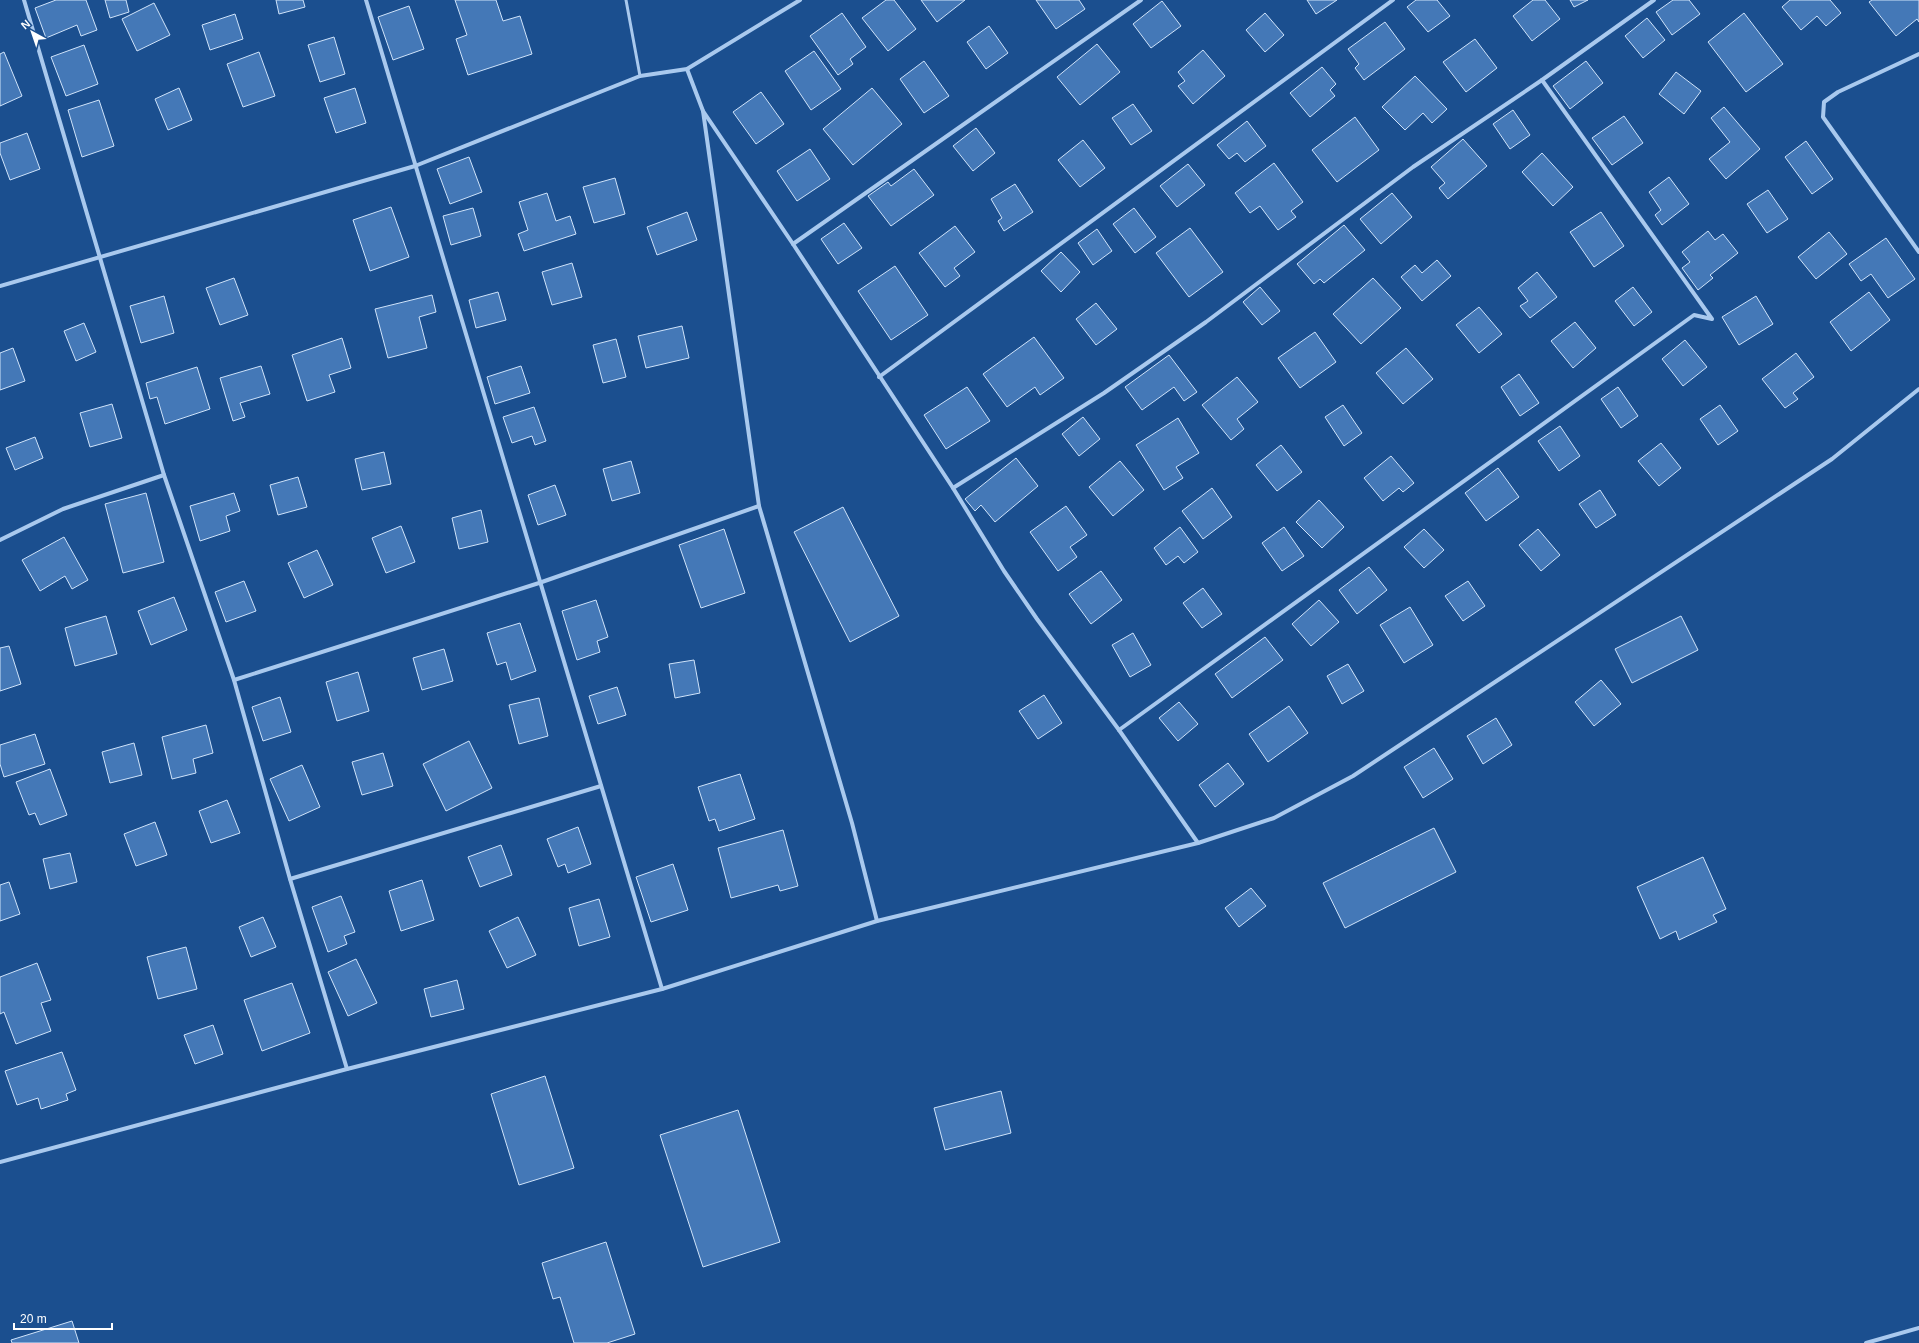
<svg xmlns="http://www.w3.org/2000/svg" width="1919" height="1343" font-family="Helvetica,sans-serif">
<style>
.building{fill:#4478b7;stroke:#cfe3fa}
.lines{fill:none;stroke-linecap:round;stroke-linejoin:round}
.lane{stroke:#a9c9ee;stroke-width:3}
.street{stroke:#a9c9ee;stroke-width:4}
</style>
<rect width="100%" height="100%" fill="#1b4f8f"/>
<g class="building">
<polygon points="56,0 86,0 97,30 81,36 77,25 46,38 35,8"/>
<polygon points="105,0 126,0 129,12 110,18"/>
<polygon points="276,0 303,0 305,7 279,14"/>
<polygon points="455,0 496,0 503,21 520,16 532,54 468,75 456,39 467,35"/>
<polygon points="886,0 894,0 916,29 888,51 862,18"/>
<polygon points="921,0 965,0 937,22"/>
<polygon points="1036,0 1079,0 1085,9 1056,29"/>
<polygon points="1307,0 1337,0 1316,14"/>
<polygon points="1416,0 1437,0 1450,16 1428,32 1407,7"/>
<polygon points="1533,0 1545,0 1560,19 1532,41 1513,16"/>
<polygon points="1570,0 1588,0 1574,7"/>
<polygon points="1673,0 1689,0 1700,14 1672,35 1656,12"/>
<polygon points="1790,0 1830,0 1841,13 1826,26 1817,16 1801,30 1782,7"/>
<polygon points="1872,0 1919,0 1919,22 1917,19 1896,36 1869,2"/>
<polygon points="1162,1 1181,26 1151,48 1133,24"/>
<polygon points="154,3 170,35 137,51 122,19"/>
<polygon points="409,6 424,49 393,60 378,17"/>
<polygon points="842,13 866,47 850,59 853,64 838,75 810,36"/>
<polygon points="1265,13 1284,35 1265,52 1246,30"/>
<polygon points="1744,13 1783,64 1746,92 1708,42"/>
<polygon points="235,14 243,39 210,50 202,25"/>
<polygon points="1647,18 1665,40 1643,58 1625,36"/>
<polygon points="1385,22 1405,49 1364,80 1355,68 1359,64 1348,49"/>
<polygon points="989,26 1008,53 986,69 967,42"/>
<polygon points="334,37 345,74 320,82 308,45"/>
<polygon points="1475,39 1497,68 1466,92 1443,62"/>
<polygon points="1097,44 1120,72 1080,105 1057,77"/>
<polygon points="84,45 98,84 66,96 51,57"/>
<polygon points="1203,50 1225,76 1193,104 1178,86 1185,81 1178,72"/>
<polygon points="814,51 841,89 811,110 785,71"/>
<polygon points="4,52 22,96 0,106 0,54"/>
<polygon points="259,52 275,96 243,107 227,64"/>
<polygon points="924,61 949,96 924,113 900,79"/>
<polygon points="1586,61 1603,83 1570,109 1553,86"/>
<polygon points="1322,67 1336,84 1330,90 1335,96 1310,117 1290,93"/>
<polygon points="1676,72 1701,91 1684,114 1659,94"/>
<polygon points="1415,76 1447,109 1432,123 1423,113 1405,130 1382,107"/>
<polygon points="179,88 192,120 168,130 155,99"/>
<polygon points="355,88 366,123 336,133 324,98"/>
<polygon points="872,88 902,124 853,165 823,129"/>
<polygon points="761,92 784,124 756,144 733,112"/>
<polygon points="99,100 114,146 82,157 68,110"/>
<polygon points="1133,104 1152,131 1131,145 1112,118"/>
<polygon points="1724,107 1760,149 1726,179 1709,159 1730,142 1711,118"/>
<polygon points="1513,110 1530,135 1510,149 1493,124"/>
<polygon points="1624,116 1643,143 1612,165 1592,138"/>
<polygon points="1355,117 1379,150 1337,182 1312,150"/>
<polygon points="1247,121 1266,146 1245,162 1237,153 1229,159 1217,145"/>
<polygon points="976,128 995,153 973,171 953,146"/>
<polygon points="27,133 40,169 10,180 0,153 0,143"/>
<polygon points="1463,139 1487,166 1448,199 1439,188 1445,183 1431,167"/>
<polygon points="1083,140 1105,168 1080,187 1058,160"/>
<polygon points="1806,141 1833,179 1812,194 1785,157"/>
<polygon points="810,149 830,179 797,201 777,171"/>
<polygon points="1542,153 1573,187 1553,206 1522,172"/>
<polygon points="469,157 482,192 450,204 437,169"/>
<polygon points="1274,163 1303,202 1291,211 1296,217 1278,230 1260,206 1250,213 1235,193"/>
<polygon points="1188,164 1205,185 1177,207 1160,186"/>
<polygon points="914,169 934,195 891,226 868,196 888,182 891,186"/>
<polygon points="1669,177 1689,204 1662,225 1655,215 1661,210 1649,192"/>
<polygon points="615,178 625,214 594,223 583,187"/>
<polygon points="1015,184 1033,212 1004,231 998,221 1002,218 991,199"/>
<polygon points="1768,190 1788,219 1767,233 1747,204"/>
<polygon points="547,193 556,221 570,216 576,234 524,251 518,234 528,230 519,202"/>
<polygon points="1392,193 1412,217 1381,244 1360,219"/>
<polygon points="391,207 409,257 370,271 353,220"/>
<polygon points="473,208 481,236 451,245 443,216"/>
<polygon points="1134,208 1156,237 1135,253 1113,224"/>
<polygon points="687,212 697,240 657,255 647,227"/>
<polygon points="1601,212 1624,246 1594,267 1570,232"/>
<polygon points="844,223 862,248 838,264 821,239"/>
<polygon points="1344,225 1365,250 1324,283 1320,279 1314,284 1297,264"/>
<polygon points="955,226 975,252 954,268 960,276 945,287 919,253"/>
<polygon points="1190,228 1223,272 1189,297 1156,253"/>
<polygon points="1097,229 1112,251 1093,265 1078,243"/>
<polygon points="1708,231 1715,240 1723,234 1738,253 1710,275 1713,278 1698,290 1682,268 1690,262 1682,252"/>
<polygon points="1829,232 1847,254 1816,279 1798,257"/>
<polygon points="1886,238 1915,279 1888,298 1871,274 1861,281 1849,264"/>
<polygon points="1061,252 1080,272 1061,292 1041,271"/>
<polygon points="1437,260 1451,276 1422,301 1401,277 1415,265 1422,273"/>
<polygon points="572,263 582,297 552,305 542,272"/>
<polygon points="895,266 928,315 891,340 858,291"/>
<polygon points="1537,272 1557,297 1530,318 1520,306 1528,301 1518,288"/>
<polygon points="234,278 248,315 220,325 206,288"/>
<polygon points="1373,278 1401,308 1361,344 1333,314"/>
<polygon points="1260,287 1280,311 1262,325 1243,302"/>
<polygon points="1633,287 1652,312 1634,326 1615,301"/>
<polygon points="498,292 506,320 476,328 469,300"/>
<polygon points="1869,292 1890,320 1851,351 1830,322"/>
<polygon points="432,295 436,312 419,317 427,348 388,358 375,309"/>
<polygon points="164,296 174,333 141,343 130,306"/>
<polygon points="1756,296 1773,324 1739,345 1722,317"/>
<polygon points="1096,303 1117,329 1096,345 1076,319"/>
<polygon points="1479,307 1502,334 1479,353 1456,325"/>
<polygon points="1575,322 1596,348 1573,368 1551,341"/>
<polygon points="84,323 96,352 76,361 64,331"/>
<polygon points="682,326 689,358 646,368 638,336"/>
<polygon points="1315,332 1336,362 1300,388 1278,358"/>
<polygon points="1034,337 1064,378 1040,395 1035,387 1007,407 983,374"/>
<polygon points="342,338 351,368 329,375 335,392 307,401 292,355"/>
<polygon points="616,339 626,377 603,383 593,345"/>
<polygon points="1685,340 1707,367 1683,386 1662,359"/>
<polygon points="13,348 25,381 0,390 0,353"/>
<polygon points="1406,348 1433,379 1403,404 1376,373"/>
<polygon points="1796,353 1814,377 1793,393 1798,399 1785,408 1762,379"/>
<polygon points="1169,355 1197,392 1184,401 1174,387 1142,410 1125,387"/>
<polygon points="261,366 270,394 240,403 245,417 233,421 220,378"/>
<polygon points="521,366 530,393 495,404 487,377"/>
<polygon points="197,367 210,409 165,424 157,397 150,399 146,383"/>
<polygon points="1519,374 1539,403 1520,416 1501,387"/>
<polygon points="1237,377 1258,402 1237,419 1244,429 1231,440 1202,405"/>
<polygon points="967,387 990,421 946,449 924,415"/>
<polygon points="1618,387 1638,416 1621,428 1601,399"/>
<polygon points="112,404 122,438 90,447 80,413"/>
<polygon points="1343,405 1362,433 1344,446 1325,417"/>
<polygon points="1720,405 1738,431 1718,445 1700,419"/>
<polygon points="534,407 546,441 535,445 532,436 512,443 503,417"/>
<polygon points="1083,417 1100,439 1079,456 1062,434"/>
<polygon points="1178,418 1199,453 1176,467 1183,478 1164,490 1136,445"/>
<polygon points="1560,426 1580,456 1559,471 1538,441"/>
<polygon points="35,437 43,458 15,470 6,448"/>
<polygon points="1661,443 1681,468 1659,486 1638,461"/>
<polygon points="1281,445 1302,472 1277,491 1256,465"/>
<polygon points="384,452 391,484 362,490 355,459"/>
<polygon points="1391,456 1414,483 1403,492 1399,488 1383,501 1364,478"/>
<polygon points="1016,458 1038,486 995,522 981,505 975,511 965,499"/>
<polygon points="631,461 640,493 612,501 603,469"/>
<polygon points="1120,461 1144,490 1113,516 1089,487"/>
<polygon points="1498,468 1519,497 1486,521 1465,493"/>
<polygon points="298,477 307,507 278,515 270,485"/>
<polygon points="555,485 566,515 538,525 528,495"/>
<polygon points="1212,488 1232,517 1203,539 1182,511"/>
<polygon points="1600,490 1616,515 1596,528 1579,504"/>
<polygon points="146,493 164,562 123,573 105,504"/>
<polygon points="234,493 240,511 226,516 230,531 200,541 190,506"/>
<polygon points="1319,500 1344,527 1322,548 1296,522"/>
<polygon points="1066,506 1087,535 1070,547 1077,557 1058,571 1030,532"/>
<polygon points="843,507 899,616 850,642 794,532"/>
<polygon points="481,510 488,542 459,549 452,518"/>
<polygon points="401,526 415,562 386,573 372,538"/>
<polygon points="1180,527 1198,552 1184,563 1178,556 1166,565 1154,548"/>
<polygon points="1284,527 1304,556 1282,571 1262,543"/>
<polygon points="724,529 745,593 701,608 679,545"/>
<polygon points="1424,529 1444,550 1424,568 1404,547"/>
<polygon points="1538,529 1560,555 1541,571 1519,545"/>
<polygon points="64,537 88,580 72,589 65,576 40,591 22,560"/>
<polygon points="317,550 333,585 304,598 288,563"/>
<polygon points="1369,567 1387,590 1357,614 1339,590"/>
<polygon points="1101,571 1122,600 1091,624 1069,594"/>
<polygon points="244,581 256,611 226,622 215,592"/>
<polygon points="1468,581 1485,606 1463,621 1445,596"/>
<polygon points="1203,588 1222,614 1202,628 1183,603"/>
<polygon points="174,597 187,630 151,645 138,611"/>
<polygon points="596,600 608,637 597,641 600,652 577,660 562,611"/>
<polygon points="1319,600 1339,622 1311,646 1292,624"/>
<polygon points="1410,607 1433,645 1404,663 1380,625"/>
<polygon points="106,616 117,654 75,666 65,628"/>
<polygon points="1681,616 1698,650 1632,683 1615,649"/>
<polygon points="520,623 536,671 511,680 506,662 497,665 487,633"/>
<polygon points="1133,633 1151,665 1130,677 1112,645"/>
<polygon points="1265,637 1283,660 1232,698 1215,674"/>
<polygon points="9,646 21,684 0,691 0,648"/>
<polygon points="444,649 453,681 422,690 413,658"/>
<polygon points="694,660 700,693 675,698 669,664"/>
<polygon points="1348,664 1364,691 1342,704 1327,676"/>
<polygon points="358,672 369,711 337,721 326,682"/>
<polygon points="1601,680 1621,704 1594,726 1575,702"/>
<polygon points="617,687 626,715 598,724 589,696"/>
<polygon points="1044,695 1062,723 1038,739 1019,711"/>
<polygon points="280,697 291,732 263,741 252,707"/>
<polygon points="539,698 548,736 519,744 509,705"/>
<polygon points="1179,702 1198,724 1178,741 1159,718"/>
<polygon points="1289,706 1308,733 1268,762 1249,734"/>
<polygon points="1496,718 1512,745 1483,764 1467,736"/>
<polygon points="206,725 213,753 193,759 196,773 172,779 162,737"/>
<polygon points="35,734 45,764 4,777 0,764 0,745"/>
<polygon points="469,741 492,788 446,811 423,764"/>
<polygon points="134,743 142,775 110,783 102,752"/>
<polygon points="1434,748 1453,779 1423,798 1404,767"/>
<polygon points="383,753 393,786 362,795 352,762"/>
<polygon points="1228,763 1244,784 1215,807 1199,785"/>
<polygon points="302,765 320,807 289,821 270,779"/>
<polygon points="50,769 67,815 40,825 35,813 29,815 16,782"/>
<polygon points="740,774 755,819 719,831 715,819 709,821 698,787"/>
<polygon points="227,800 240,833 211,843 199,811"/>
<polygon points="155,822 167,855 136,866 124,834"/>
<polygon points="578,827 591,864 568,873 565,864 558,867 547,839"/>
<polygon points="1434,828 1456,872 1345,928 1323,883"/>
<polygon points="783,830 798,886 780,891 778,885 731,898 718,848"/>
<polygon points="501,845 512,875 480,887 468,857"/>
<polygon points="70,853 77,882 50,889 43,859"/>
<polygon points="1703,857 1726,909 1713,915 1717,922 1679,940 1676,931 1660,939 1637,887"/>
<polygon points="673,864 688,910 651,922 636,877"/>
<polygon points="422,880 434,920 401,931 389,891"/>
<polygon points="9,882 20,914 0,921 0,885"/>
<polygon points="1251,888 1266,906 1239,927 1225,908"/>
<polygon points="341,896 355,932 344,936 347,944 328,952 312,907"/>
<polygon points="599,899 610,937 579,946 569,908"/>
<polygon points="263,917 276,947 251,957 239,927"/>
<polygon points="518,917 536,955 507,968 489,931"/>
<polygon points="186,947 197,989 158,999 147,957"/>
<polygon points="356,959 377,1003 348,1016 328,972"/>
<polygon points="37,963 51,1000 41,1003 51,1031 16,1044 4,1012 0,1014 0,977"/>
<polygon points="457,980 464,1009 431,1017 424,989"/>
<polygon points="292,983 310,1033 262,1051 244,1000"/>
<polygon points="213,1025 223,1054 195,1064 184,1035"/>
<polygon points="62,1052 76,1090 66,1094 68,1100 41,1109 38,1098 17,1105 5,1071"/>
<polygon points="545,1076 574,1168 519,1185 491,1094"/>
<polygon points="1001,1091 1011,1133 945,1150 934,1108"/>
<polygon points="738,1110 780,1242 703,1267 660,1135"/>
<polygon points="606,1242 635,1334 607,1343 574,1343 560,1297 553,1299 542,1263"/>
<polygon points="72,1321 79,1343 12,1343 11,1340"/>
</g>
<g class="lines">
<polyline class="lane" points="626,0 640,76"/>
<g class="street">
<polyline points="24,0 164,475 234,680 290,879 347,1069"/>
<polyline points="366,0 662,989"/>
<polyline points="1654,0 1542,80 1413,167 1206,322 1104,393 953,488 1004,571 1037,619 1119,730 1198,843 1274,818 1353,776 1832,459 1919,389"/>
<polyline points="1919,54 1838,92 1824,102 1823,117 1919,252"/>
<polyline points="687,69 703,111 793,244 953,488"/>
<polyline points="703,111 759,506 852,823 877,921"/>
<polyline points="793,244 1141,0"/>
<polyline points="0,286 415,166 640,76 687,69 800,0"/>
<polyline points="879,377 1393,0"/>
<polyline points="0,540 63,509 164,475"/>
<polyline points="234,680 539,583 759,506"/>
<polyline points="1119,730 1694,315 1712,319 1542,80"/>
<polyline points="290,879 601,786"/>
<polyline points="0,1162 347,1069 662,989 877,921 1198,843"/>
<polyline points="1866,1343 1919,1328"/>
</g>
</g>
<g transform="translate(32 32) rotate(320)" stroke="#1b4f8f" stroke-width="3" paint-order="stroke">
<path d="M0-3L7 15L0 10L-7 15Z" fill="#ffffff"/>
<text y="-6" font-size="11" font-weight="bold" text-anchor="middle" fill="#ffffff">N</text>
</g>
<path d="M14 1323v6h98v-6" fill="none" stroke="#ffffff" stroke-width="2"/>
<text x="20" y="1323" font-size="12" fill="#ffffff" stroke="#1b4f8f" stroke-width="3" paint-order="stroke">20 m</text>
</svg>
